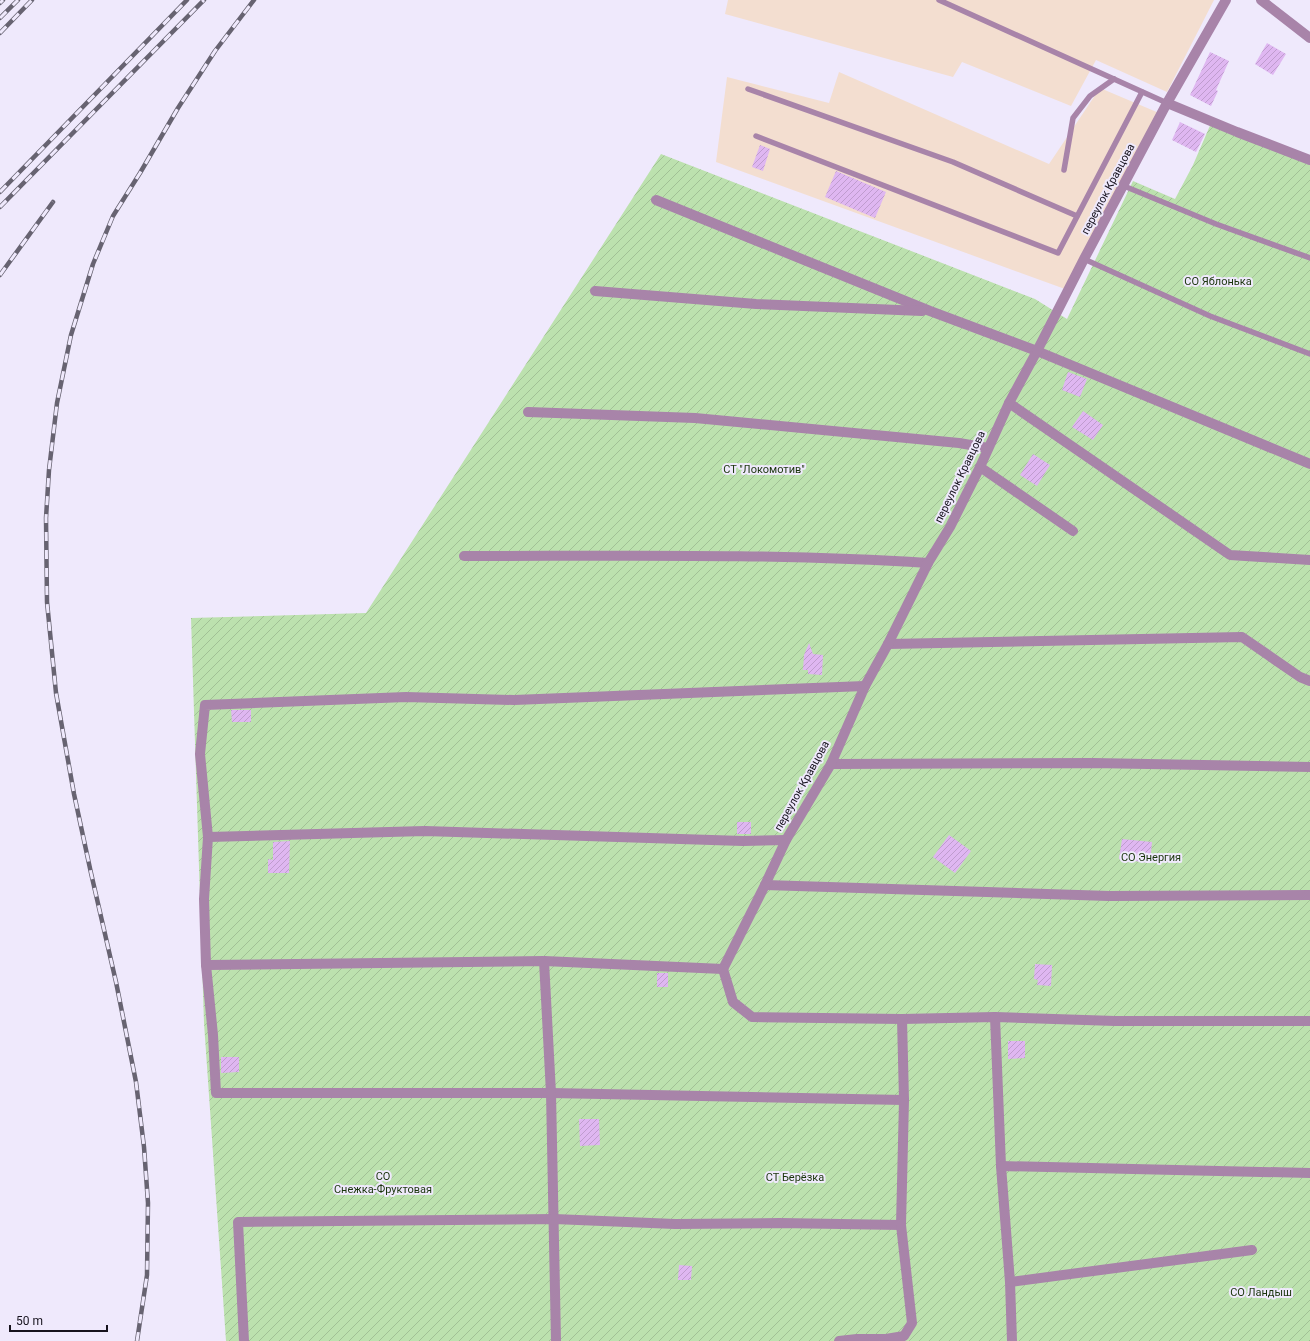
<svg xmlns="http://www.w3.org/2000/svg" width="1310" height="1341" font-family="Roboto,sans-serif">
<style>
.industrial{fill:#f3ded0}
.garden{fill:url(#garden-furrows)}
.building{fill:url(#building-hatch)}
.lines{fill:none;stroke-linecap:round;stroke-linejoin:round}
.service{stroke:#a884a9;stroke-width:5.5}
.minor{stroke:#a884a9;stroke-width:10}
.tertiary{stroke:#a884a9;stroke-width:10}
.rail-casing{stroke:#676371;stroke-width:4.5}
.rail{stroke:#efe9fc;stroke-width:3;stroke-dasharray:9;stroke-linecap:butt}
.labels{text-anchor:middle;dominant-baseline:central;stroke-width:4;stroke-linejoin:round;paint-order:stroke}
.street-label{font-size:11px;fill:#16121d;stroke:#efe9fc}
.park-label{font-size:11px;fill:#1a350c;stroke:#efe9fc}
</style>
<defs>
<pattern id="garden-furrows" width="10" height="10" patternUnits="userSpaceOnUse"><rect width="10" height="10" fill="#bce1ae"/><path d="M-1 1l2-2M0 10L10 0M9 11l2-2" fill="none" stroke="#a1c095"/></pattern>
<pattern id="building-hatch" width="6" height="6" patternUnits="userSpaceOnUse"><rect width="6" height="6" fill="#dfb7f1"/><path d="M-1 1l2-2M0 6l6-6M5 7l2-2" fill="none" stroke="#bf9cce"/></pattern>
</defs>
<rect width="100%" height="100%" fill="#efe9fc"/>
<g class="industrial">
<polygon points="728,0 1214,0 1167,92 1096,60 1071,106 962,62 953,77 725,14"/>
<polygon points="839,72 1049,164 1100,88 1159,113 1065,289 716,162 727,77 829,103"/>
</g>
<polygon class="garden" points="1212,121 1310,156 1310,1341 226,1341 204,1023 191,618 366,613 661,154 1035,299 1067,319 1133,181 1175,199 1193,165"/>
<g class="building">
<polygon points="1267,43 1286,54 1273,75 1255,64"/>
<polygon points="1210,52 1229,61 1216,90 1218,91 1211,106 1190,95"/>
<polygon points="1180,122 1205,134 1196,152 1172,140"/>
<polygon points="760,145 770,149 763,171 752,167"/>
<polygon points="836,171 886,192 875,218 825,197"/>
<polygon points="1068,372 1087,379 1080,397 1062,390"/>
<polygon points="1083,411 1103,425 1093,440 1072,427"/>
<polygon points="1033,454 1050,465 1037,486 1020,475"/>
<polygon points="809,643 813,654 823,655 822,675 808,674 808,670 803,670 804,655"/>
<polygon points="231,710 251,710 251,722 232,722"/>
<rect x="737" y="822" width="14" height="12"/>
<polygon points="949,835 971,851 955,873 933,857"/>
<polygon points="1122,839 1152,842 1150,863 1119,859"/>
<polygon points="290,841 289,873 268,873 268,859 273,860 273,842"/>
<polygon points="1035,964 1052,965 1051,986 1037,985 1038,980 1034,979"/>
<rect x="657" y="973" width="11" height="14"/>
<polygon points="1008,1041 1025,1041 1025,1058 1008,1059"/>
<polygon points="221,1057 239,1057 239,1072 221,1073"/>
<polygon points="579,1119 599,1119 600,1145 580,1146"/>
<polygon points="679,1265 692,1266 691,1280 678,1280"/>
</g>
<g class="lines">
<g class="service">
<polyline points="939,0 1167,103"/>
<polyline points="748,89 953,162 1077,216"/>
<polyline points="756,136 1058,253 1142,92"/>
<polyline points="1064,170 1073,118 1090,96 1114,79"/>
<polyline points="1124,186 1216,224 1310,258"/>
<polyline points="1084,259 1210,316 1310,354"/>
</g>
<g class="minor">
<polyline points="1261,0 1310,38"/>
<polyline points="1167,103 1237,132 1310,160"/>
<polyline points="656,200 930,311 1037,351 1310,464"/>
<polyline points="595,291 756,304 922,311"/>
<polyline points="1009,403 1230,555 1310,560"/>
<polyline points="528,412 695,418 959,443 988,448"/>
<polyline points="980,467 1073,531"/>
<path d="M 464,556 C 618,556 774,553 928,563"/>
<polyline points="888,644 1242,637 1300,677 1310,681"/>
<polyline points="865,686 514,700 406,697 205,705 200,754 208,837 204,899 206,965 213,1035 216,1093 551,1093 904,1100"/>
<polyline points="831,764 1093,763 1310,767"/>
<polyline points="208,837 425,831 743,841 786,840"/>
<polyline points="765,885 1109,896 1310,895"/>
<polyline points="544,961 551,1093 556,1341"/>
<polyline points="206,965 544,961 723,969"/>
<polyline points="723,969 765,885 786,840 831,764 865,686 888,644 928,563 950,527 980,467 1009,403 1037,351"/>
<polyline points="723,969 733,1002 752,1017 902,1019 995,1017 1115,1021 1310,1021"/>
<polyline points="995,1017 1001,1166 1010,1282 1012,1341"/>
<polyline points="1001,1166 1310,1173"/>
<polyline points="1010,1282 1252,1250"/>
<polyline points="244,1341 238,1222 554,1219 675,1224 780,1223 901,1225"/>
<polyline points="839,1341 857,1339 886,1339 904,1336 912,1323 901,1225 904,1100 902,1019"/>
</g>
<polyline class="tertiary" points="1037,351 1084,259 1167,103 1226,0"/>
<g class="rail-casing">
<g id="rail">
<polyline points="0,3 3,0"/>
<polyline points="0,18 18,0"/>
<polyline points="0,33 32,0"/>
<polyline points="0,192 187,0"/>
<polyline points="0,207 204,0"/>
<polyline points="0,275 53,202"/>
<polyline points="137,1341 147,1275 148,1203 144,1147 136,1082 116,982 91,873 74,794 56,693 47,602 46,518 49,470 57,403 71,335 93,264 113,216 140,173 178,108 215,51 254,0"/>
</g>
</g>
<use href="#rail" class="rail"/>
</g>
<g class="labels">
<g class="street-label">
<text transform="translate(1108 189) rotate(-62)">переулок Кравцова</text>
<text transform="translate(960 477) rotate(-64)">переулок Кравцова</text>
<text transform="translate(802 786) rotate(-61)">переулок Кравцова</text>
</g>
<g class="park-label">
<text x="1218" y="281">СО Яблонька</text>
<text x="764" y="469">СТ "Локомотив"</text>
<text x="1151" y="857">СО Энергия</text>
<text x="383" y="1176">СО<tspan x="383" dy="13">Снежка-Фруктовая</tspan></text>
<text x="795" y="1177">СТ Берёзка</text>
<text x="1261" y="1292">СО Ландыш</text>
</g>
</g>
<path d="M10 1325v6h97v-6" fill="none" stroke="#16121d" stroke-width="2"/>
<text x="16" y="1325" font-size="12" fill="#16121d" stroke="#efe9fc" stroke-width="3" paint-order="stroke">50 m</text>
</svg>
